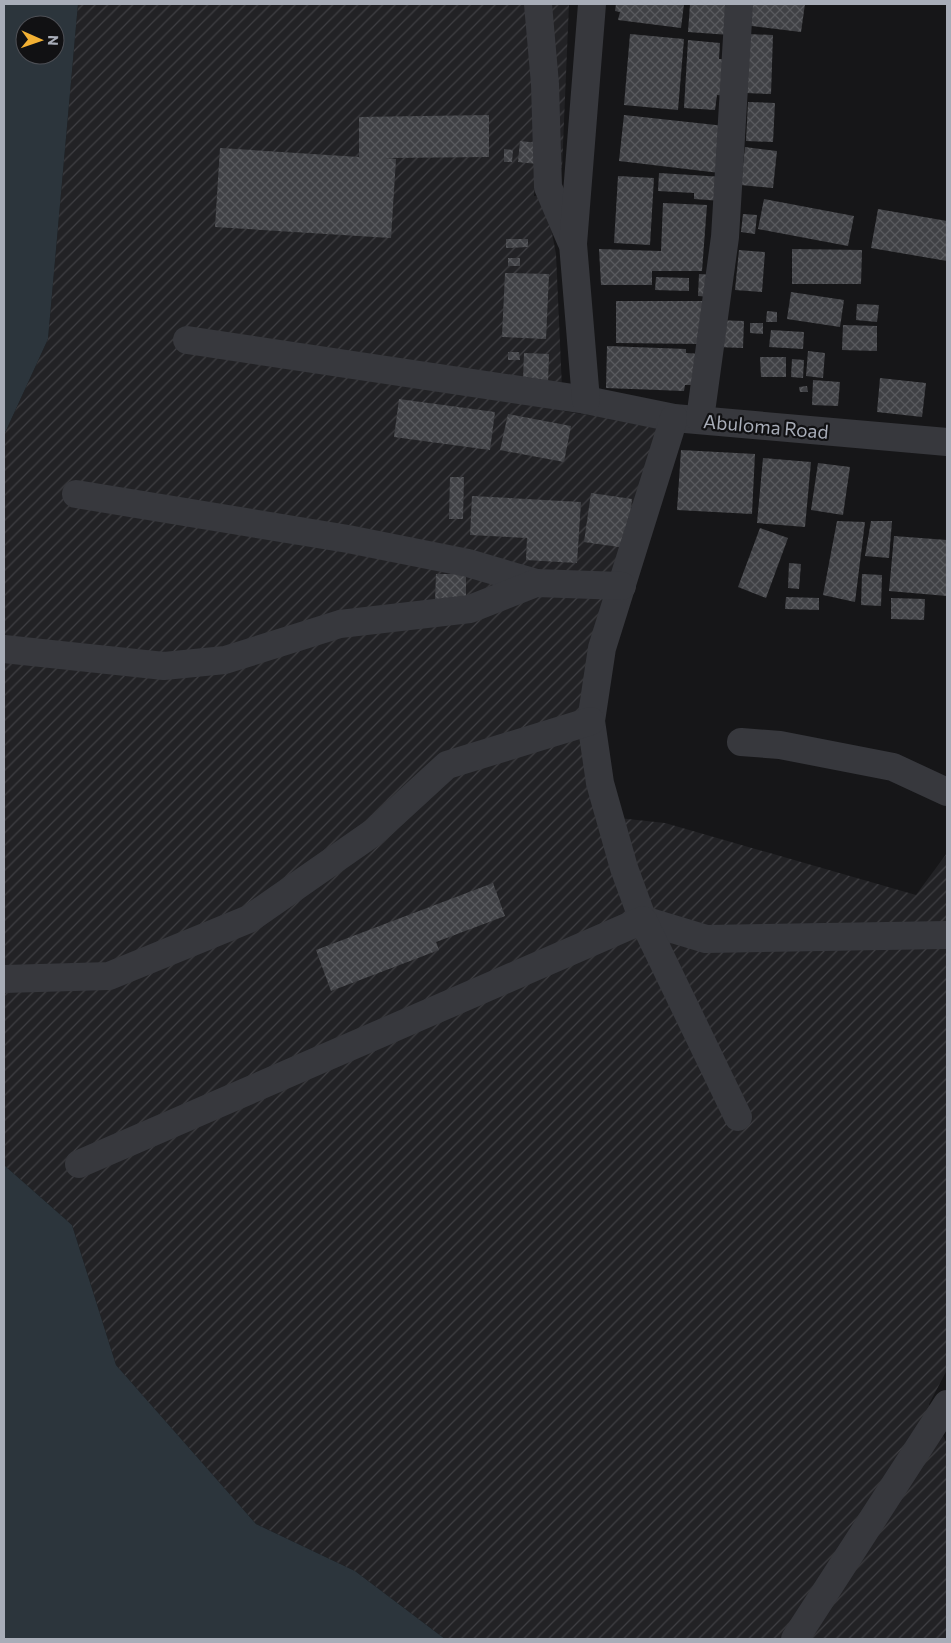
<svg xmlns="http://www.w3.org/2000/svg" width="951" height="1643" font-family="Commissioner,sans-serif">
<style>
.industrial{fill:url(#industrial-furrows)}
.water{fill:#2c353c;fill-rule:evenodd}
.building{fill:url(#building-cross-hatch)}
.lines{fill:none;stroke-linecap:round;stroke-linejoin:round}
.minor{stroke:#37383d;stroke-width:28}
.labels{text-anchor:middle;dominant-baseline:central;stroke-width:4.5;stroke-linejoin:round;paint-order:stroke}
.street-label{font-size:19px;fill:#a8adb8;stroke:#111113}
</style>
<defs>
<pattern id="industrial-furrows" width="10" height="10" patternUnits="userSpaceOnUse" patternTransform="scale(1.25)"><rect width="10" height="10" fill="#222225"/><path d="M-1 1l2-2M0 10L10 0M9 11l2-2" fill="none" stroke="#3f3f43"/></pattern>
<pattern id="building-cross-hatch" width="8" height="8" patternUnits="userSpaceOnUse" patternTransform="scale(1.25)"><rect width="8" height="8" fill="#404145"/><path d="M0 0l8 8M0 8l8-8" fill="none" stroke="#595a5e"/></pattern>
</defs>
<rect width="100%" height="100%" fill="#161618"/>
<polygon class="industrial" points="78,4 569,4 562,168 536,168 534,196 545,196 556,254 563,411 676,428 606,604 600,816 665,823 916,895 947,853 947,1370 929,1404 947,1444 947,1639 445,1639 355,1571 256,1524 116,1365 72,1225 4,1165 4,435 48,339"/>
<g class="water">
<path d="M 4,4 L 78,4 L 48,339 L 4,435 ZM 25,25 L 55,25 L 55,55 L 25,55 Z"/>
<polygon points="4,1165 72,1225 116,1365 256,1524 355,1571 445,1639 4,1639"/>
</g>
<g class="building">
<polygon points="616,4 684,4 681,28 618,20 620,12 615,11"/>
<polygon points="690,4 732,4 730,35 688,32"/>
<polygon points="747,4 805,4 801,32 744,25"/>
<polygon points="630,34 684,39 678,110 624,105"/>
<polygon points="747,34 773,35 771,94 745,93"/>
<polygon points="688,40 720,43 719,59 731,60 728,96 717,95 715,110 684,108"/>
<polygon points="748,102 775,103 773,142 746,141"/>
<polygon points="489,115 489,157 385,158 396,159 391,238 215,227 220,148 359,157 359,117"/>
<polygon points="624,115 725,126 720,173 619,161"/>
<polygon points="520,141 539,143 537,164 518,162"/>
<polygon points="745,147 777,151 773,188 741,185"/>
<polygon points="504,149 513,150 512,162 504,162"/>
<polygon points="659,173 724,177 722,201 694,199 694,193 658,191"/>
<polygon points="618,176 654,178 650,245 614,243"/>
<polygon points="764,199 854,216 848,246 758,229"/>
<polygon points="663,203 707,205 702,271 652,271 652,285 601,285 599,249 661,251"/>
<polygon points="878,209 947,221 947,261 871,248"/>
<polygon points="743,214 757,215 755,234 741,232"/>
<polygon points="506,239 528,239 528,247 506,248"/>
<polygon points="792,249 862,250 861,284 792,284"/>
<polygon points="739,250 765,252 762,292 735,290"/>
<rect x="508" y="258" width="12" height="8"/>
<polygon points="505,273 549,274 546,339 502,337"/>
<polygon points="699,274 713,275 712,297 698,296"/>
<polygon points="656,277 689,278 689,291 655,290"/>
<polygon points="791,292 844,300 840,327 787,319"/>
<polygon points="616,301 704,301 704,344 616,343"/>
<polygon points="857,304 879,305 877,322 856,320"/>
<polygon points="767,311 777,312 777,322 766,322"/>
<polygon points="717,320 744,321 743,348 716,347"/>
<polygon points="750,323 763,323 763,334 750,333"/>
<polygon points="843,325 877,326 877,351 842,350"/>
<polygon points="771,330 804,332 803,349 769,347"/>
<polygon points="607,346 686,349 686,353 702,354 701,385 685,385 684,391 606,388"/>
<polygon points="808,351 825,353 823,378 806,376"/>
<polygon points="508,352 519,352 520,360 508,360"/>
<polygon points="524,353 549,354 548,382 523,381"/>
<polygon points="760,357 786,357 786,377 761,377"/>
<polygon points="792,359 804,360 803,378 791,377"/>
<polygon points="880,378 926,383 922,417 877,412"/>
<polygon points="813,380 840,382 838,406 812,405"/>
<polygon points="807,386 808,392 800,392 799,387"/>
<polygon points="399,399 495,412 490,450 394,437"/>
<polygon points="508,414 571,426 564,462 500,450"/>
<polygon points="681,450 755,454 752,514 677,510"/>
<polygon points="763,458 811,462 805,527 757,523"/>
<polygon points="818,463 850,467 843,515 811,510"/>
<polygon points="450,477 464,477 463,519 449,519"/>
<polygon points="591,493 632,499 626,548 584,542"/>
<polygon points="472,496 581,502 577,563 526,560 527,538 470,535"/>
<polygon points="837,521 865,522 855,602 823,595"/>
<polygon points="871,521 892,521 889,558 865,556"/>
<polygon points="760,528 788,538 766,598 738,587"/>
<polygon points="894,536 947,540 947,596 889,591"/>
<polygon points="789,563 801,564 799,589 788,588"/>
<polygon points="436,574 466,574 466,603 435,602"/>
<polygon points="862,574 882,575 881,606 861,605"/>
<polygon points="786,597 819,598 819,610 785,609"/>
<polygon points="891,598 925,599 924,620 891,619"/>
<polygon points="493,883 505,916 436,942 439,950 331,991 316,950"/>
</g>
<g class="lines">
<g class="minor">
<polyline points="538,4 545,84 548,187 571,241"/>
<polyline points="187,340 586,400 674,418 947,442"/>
<polyline points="586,400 573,244 592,4"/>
<polyline points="674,418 602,648 591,721 600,783 624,868 643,920 706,939 947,935"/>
<polyline points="700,419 725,237 739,4"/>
<polyline points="76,494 348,539 468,563 536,583"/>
<polyline points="4,649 164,666 225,660 340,624 470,609 536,583 622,586"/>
<polyline points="741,742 780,745 893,767 947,792"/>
<polyline points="4,979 109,976 249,919 374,832 447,765 591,721"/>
<polyline points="79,1164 643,920 738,1117"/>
<polyline points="795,1639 947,1404"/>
</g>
</g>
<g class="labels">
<g class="street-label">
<text transform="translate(766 426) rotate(5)">Abuloma Road</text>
</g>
</g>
<rect width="951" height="1643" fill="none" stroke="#a8adb8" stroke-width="10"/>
<g transform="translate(40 40) rotate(92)"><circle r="24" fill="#111113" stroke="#4d4f55"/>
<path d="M0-4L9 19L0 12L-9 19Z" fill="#f2b134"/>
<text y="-8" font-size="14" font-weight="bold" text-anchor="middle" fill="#a8adb8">N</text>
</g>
</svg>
